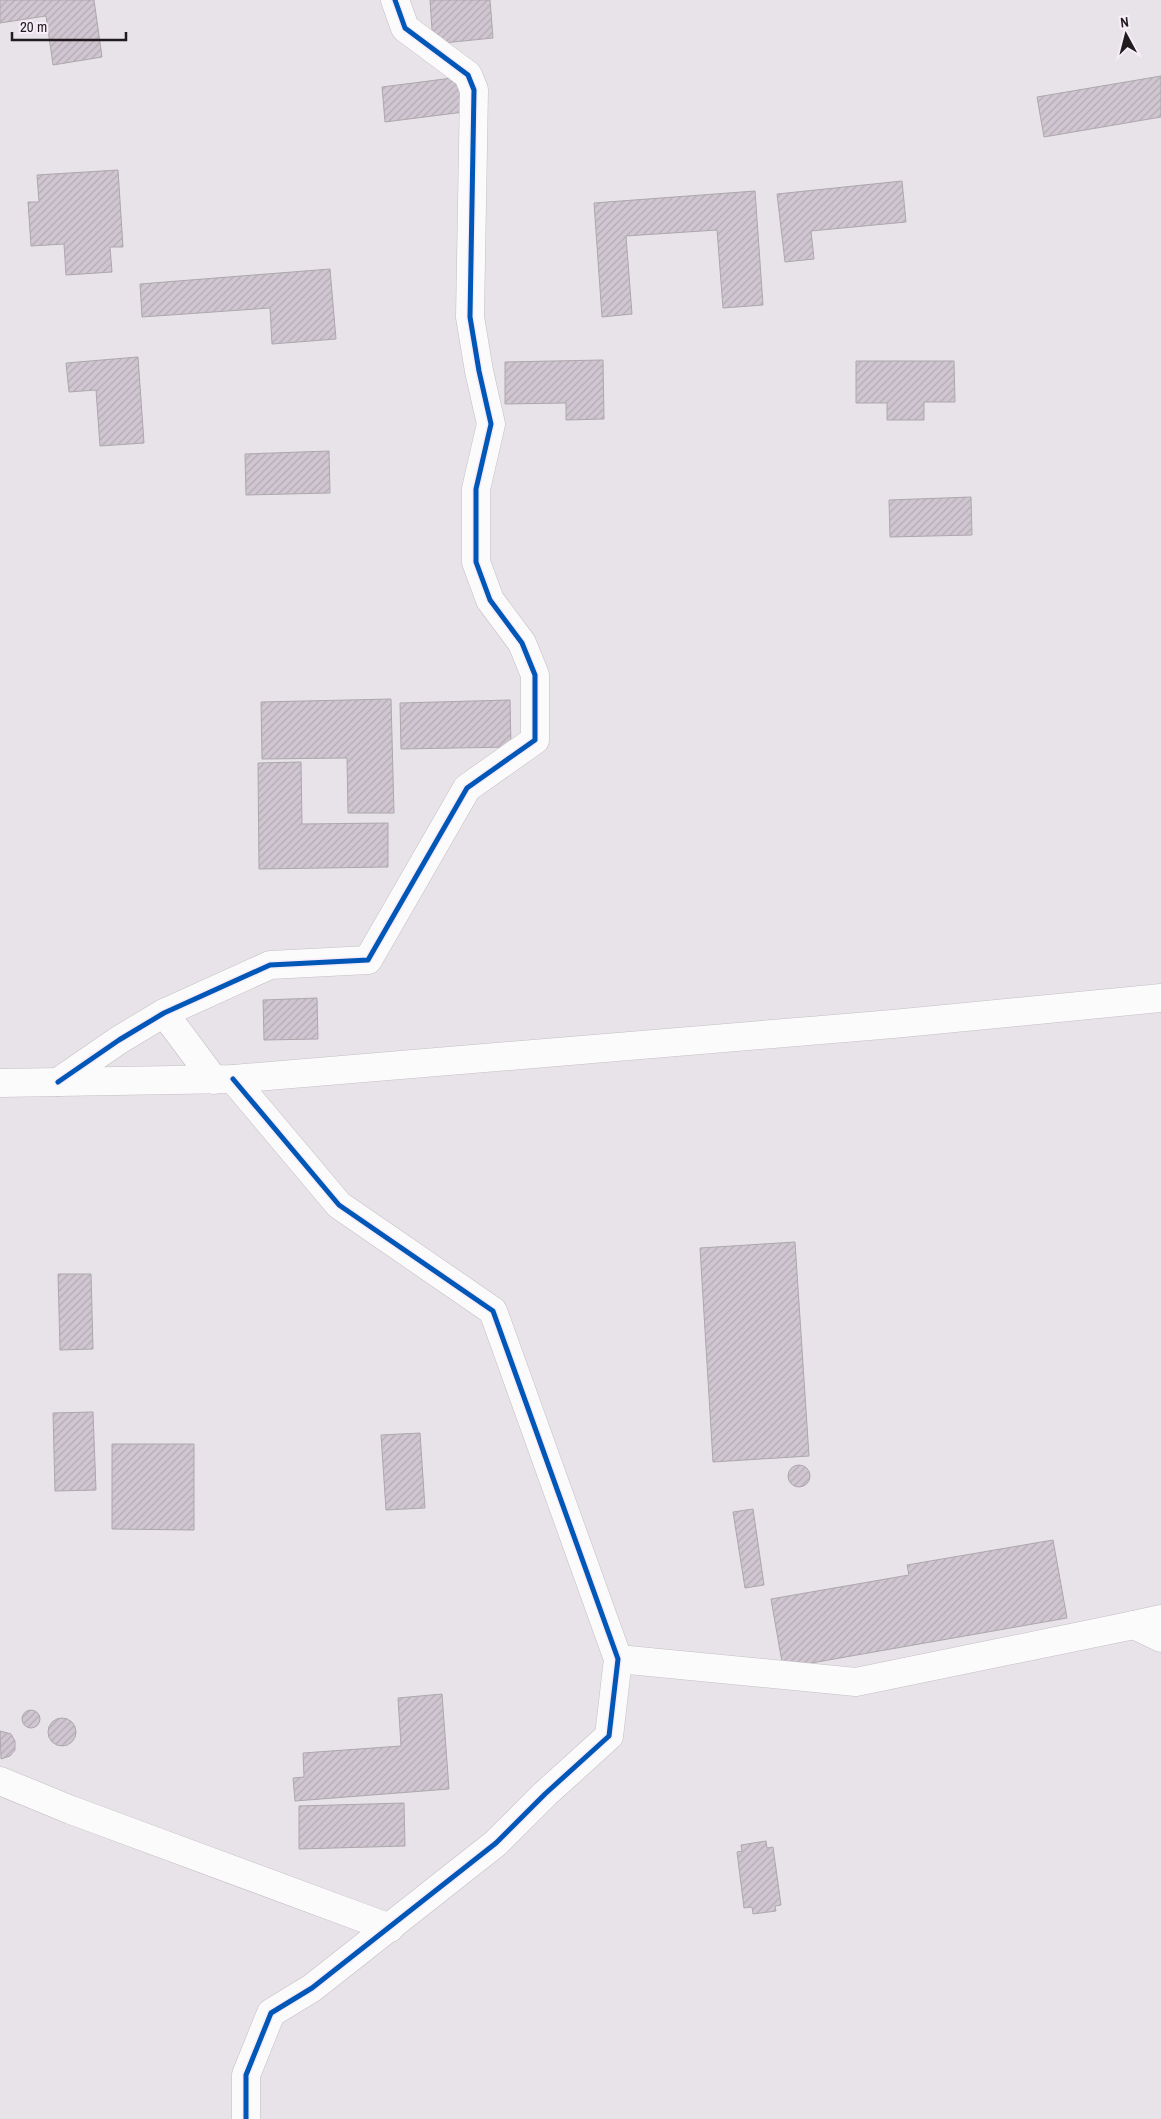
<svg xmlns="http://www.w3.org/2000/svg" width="1161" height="2119" font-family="'Archivo Narrow',sans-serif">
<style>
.building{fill:url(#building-hatch);stroke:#aca8ac}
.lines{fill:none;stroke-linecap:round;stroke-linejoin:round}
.minor-casing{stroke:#c3bfc3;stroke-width:29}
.minor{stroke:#fcfbfc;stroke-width:28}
.cycleway-casing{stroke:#f7edf8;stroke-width:8}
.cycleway{stroke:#0057b8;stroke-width:5}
</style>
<defs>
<pattern id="building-hatch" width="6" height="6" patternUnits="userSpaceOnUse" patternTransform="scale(1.25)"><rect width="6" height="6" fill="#d0c6d1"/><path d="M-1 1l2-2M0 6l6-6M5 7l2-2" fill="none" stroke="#b2aab3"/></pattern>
</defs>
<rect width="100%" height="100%" fill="#e8e3e8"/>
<g class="building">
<polygon points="0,0 94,0 102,57 53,65 46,16 0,23"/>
<polygon points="430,0 490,0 493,38 433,44"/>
<polygon points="1161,76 1161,117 1044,137 1037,97"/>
<polygon points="460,77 464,112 385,122 382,87"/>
<polygon points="118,170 123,247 110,247 112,272 66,275 64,244 31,246 28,202 39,202 37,175"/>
<polygon points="902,181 906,222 811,231 814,259 785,262 777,194"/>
<polygon points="755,191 763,305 723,308 717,230 626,236 632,314 602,317 594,203"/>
<polygon points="330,269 336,339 272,344 270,308 142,317 140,284"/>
<polygon points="138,357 144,443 100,446 96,390 69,392 66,363"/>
<polygon points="603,360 604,419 566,420 566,403 505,404 505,362"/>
<polygon points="856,361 954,361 955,402 924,402 924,420 887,420 887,403 856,403"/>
<polygon points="329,451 330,493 246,495 245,454"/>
<polygon points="971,497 972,535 890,537 889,500"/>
<polygon points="391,699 394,813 348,813 347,758 262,759 261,702"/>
<polygon points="510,700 511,747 401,749 400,703"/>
<polygon points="301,762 302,824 388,823 388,867 259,869 258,763"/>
<polygon points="317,998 318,1039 264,1040 263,1000"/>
<polygon points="795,1242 809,1456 713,1462 700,1248"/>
<polygon points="58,1274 91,1274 93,1349 60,1350"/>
<polygon points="93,1412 96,1490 55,1491 53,1413"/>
<polygon points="420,1433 425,1508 386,1510 381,1435"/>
<polygon points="112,1444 194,1444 194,1530 112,1529"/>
<circle cx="799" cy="1476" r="11"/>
<polygon points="753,1509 764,1585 745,1588 733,1512"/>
<polygon points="1053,1540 1067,1618 783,1668 771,1599 909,1575 907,1565"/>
<polygon points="442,1694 449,1789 295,1801 293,1778 304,1777 303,1753 401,1746 398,1698"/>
<circle cx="31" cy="1719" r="9"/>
<circle cx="62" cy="1732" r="14"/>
<polygon points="0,1731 11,1734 15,1741 15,1750 10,1756 1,1759"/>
<polygon points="404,1803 405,1846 299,1849 299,1806"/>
<polygon points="766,1841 767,1848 773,1847 781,1905 775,1906 776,1911 753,1914 752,1907 744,1908 737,1852 742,1851 741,1845"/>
</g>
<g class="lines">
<g class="minor-casing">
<g id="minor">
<polyline points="164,1013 214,1080"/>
<polyline points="233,1079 339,1205 493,1311 618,1659 609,1736 545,1794 496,1843 312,1988 271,2013 246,2075 246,2119"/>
<polyline points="58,1082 119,1040 164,1013 270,965 368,960 467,788 535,740 535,675 522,643 490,600 476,562 476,489 491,424 479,371 470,317 474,90 468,75 405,28 395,0"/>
<polyline points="0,1083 233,1079 893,1024 1161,998"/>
<polyline points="1161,1619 1134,1625 1161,1638"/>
<polyline points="618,1659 856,1682 1134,1625"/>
<polyline points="0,1781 71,1810 390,1928"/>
</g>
</g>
<use href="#minor" class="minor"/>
<g class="cycleway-casing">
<g id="cycleway">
<polyline points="233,1079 339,1205 493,1311 618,1659 609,1736 545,1794 496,1843 312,1988 271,2013 246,2075 246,2119"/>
<polyline points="58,1082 119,1040 164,1013 270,965 368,960 467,788 535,740 535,675 522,643 490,600 476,562 476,489 491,424 479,371 470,317 474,90 468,75 405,28 395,0"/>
</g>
</g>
<use href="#cycleway" class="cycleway"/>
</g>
<g transform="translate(1126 35) rotate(353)" stroke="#f7edf8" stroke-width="4" paint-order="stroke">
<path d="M0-4L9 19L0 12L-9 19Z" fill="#1f1b1f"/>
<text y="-8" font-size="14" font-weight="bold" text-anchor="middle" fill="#1f1b1f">N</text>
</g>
<path d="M12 32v8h114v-8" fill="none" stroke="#1f1b1f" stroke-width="2.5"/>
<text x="20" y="32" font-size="15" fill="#1f1b1f" stroke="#f7edf8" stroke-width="4" paint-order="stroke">20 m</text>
</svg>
